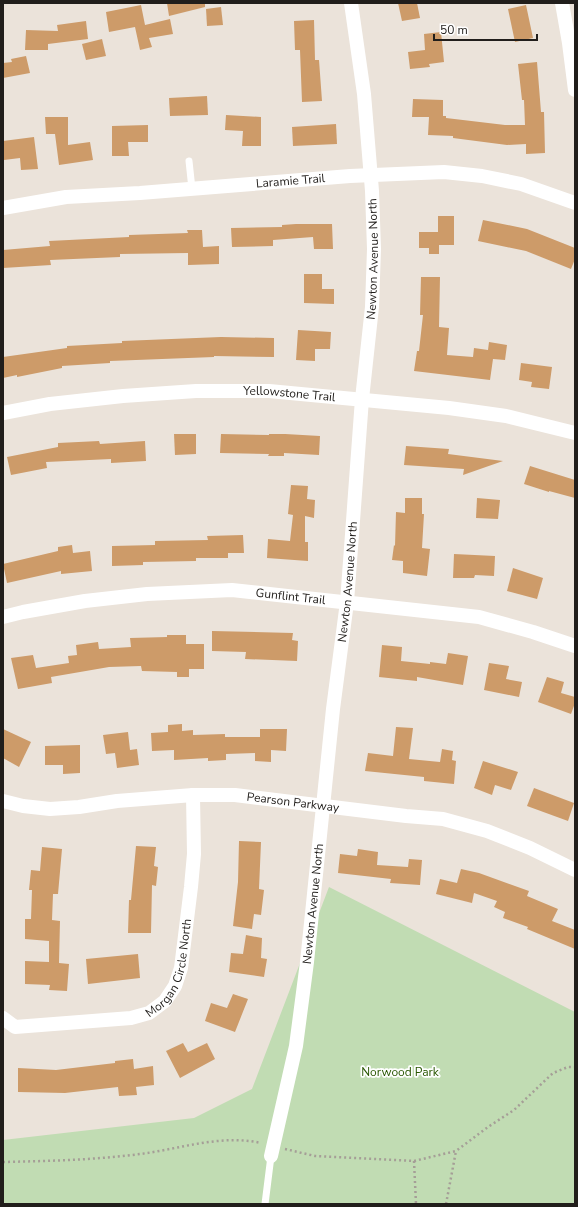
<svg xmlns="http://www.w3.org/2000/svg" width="578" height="1207" font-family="'Nunito Sans',sans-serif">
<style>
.green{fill:#c1dcb3}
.building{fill:#cd9b69}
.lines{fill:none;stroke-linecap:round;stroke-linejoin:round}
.path{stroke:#a59e97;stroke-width:2.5;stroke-dasharray:2 3;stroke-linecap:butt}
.lane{stroke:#fff;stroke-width:7}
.street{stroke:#fff;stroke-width:14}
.labels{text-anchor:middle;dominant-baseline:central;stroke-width:3.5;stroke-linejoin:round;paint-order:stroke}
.street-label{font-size:12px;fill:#211e1b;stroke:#fff}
.park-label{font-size:12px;fill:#285600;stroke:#fff}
</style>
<rect width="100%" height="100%" fill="#ebe3da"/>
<polygon class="green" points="329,887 575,1012 575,1204 3,1204 3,1140 194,1118 252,1089"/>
<g class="building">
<polygon points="167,3 205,3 205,7 169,16"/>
<polygon points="398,3 417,3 420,18 402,21"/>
<polygon points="141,5 145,25 170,19 173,34 149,38 152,47 140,50 135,27 109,32 106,12"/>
<polygon points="526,5 533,38 515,42 508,9"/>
<polygon points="221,7 223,25 207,26 206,9"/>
<polygon points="314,20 315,60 319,60 322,101 302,102 300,50 295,50 294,21"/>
<polygon points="86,21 88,39 48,44 48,50 25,50 26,30 58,31 57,25"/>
<polygon points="441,32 444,62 429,64 430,67 410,69 408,52 425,50 424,34"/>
<polygon points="102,39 106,56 86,60 82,44"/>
<polygon points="26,56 30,73 3,78 3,63 12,62 11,59"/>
<polygon points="537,62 541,112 544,112 545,153 526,154 526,144 507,145 453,138 453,136 428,135 429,117 412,117 413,99 443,100 443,116 446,116 446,118 505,125 525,125 524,100 522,100 518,64"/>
<polygon points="207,96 208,115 170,116 169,98"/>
<polygon points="226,115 261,117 261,146 242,146 243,131 225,130"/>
<polygon points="45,117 68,117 68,145 90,142 93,160 59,165 55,134 46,134"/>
<polygon points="336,124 337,144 293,146 292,127"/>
<polygon points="148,125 148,142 128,142 129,156 112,156 112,126"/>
<polygon points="34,137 38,169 21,170 20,158 4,160 3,141"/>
<polygon points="438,216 454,216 454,245 439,245 439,254 429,254 429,248 419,248 419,232 438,232"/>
<polygon points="483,220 527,229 575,248 575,259 571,269 526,251 478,241"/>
<polygon points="296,224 332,224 333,249 314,249 313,237 273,240 273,246 232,247 231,228 282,227 282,225"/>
<polygon points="187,230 202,230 203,247 219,246 219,264 188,265 188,253 120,254 120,257 50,260 51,265 3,268 3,250 50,246 49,241 129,237 129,235 188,233"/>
<polygon points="304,274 322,274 322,289 334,289 334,304 304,303"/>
<polygon points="421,277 440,277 439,327 449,328 447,355 473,357 474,348 488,350 489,342 507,345 505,360 493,359 490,380 414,371 417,351 419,351 423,315 420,315"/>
<polygon points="298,330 331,332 330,349 315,349 315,361 296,360"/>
<polygon points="221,337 274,338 274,357 214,356 214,357 110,361 110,363 62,366 62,368 17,377 17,375 3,378 3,357 67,348 67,346 122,343 122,341"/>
<polygon points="521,363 552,367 549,389 531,387 532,382 519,380"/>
<polygon points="174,434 196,434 196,454 175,455"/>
<polygon points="221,434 269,435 269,434 285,434 320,436 319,455 284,453 284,456 268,456 269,454 220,453"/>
<polygon points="99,441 100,444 145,441 146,461 111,463 111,459 46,462 47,468 11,475 7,457 58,447 58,443"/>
<polygon points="406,446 449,449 448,454 503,461 463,475 464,469 404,465"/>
<polygon points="530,466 575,480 575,498 549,491 549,492 524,484"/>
<polygon points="291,485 308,486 307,499 315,500 314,518 305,516 305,542 308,542 308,561 267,558 268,539 290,541 293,515 288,514"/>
<polygon points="405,498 422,498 422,514 424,514 422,548 430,549 427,576 403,573 403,561 392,560 394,545 395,546 396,512 405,513"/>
<polygon points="477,498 500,500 498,519 476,518"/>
<polygon points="243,535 244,553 228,553 228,558 196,558 196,561 143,562 143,565 112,566 112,546 155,545 155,541 208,540 207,536"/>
<polygon points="72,545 73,553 90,551 92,571 61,574 61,571 7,583 3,564 58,551 58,547"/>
<polygon points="454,554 495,556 494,576 475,575 474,578 453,578"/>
<polygon points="513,568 543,578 537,599 507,591"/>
<polygon points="212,631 293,633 292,640 298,641 297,661 245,659 246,652 212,651"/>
<polygon points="167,635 186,635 186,644 204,644 204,669 189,669 189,677 177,677 177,672 142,671 141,666 109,667 51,677 52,683 18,689 11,658 33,655 36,668 69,663 68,656 77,655 76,645 98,642 99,649 131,647 130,638 167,637"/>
<polygon points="382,645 402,647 401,661 430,664 430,662 446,664 448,653 468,656 463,685 417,677 417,681 379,677"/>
<polygon points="489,663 509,666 506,679 522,682 519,697 484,690"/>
<polygon points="547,677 564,682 561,693 575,697 575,703 571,714 538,702"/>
<polygon points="182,724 182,731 193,730 193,735 225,734 225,737 260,737 260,729 287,729 286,751 271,750 271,762 255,761 255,753 226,754 226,760 208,761 208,758 174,760 174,750 152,751 151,733 168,732 168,725"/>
<polygon points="396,727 413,728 409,759 440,762 442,749 453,751 452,760 456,761 454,784 424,781 424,777 365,771 368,753 393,756"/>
<polygon points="3,729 31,742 19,767 3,758"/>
<polygon points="128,732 130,750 137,749 139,765 117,768 115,753 106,754 103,735"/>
<polygon points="80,745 80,773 63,774 63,765 45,765 45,746"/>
<polygon points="483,761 518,772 511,790 495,785 492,795 474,788"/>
<polygon points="534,788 574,803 568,821 527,806"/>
<polygon points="239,841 261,842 259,889 264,890 261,915 254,914 252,929 233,926 238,882"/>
<polygon points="136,846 156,847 154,866 158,867 156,886 152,885 151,933 128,933 129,900 131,900"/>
<polygon points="42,847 62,849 58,894 53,894 52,920 60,921 59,963 69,964 67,991 49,990 50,985 25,984 25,961 49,962 49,941 25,939 25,919 31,919 32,890 29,890 31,870 40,871"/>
<polygon points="358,849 378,852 377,865 408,867 409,859 422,860 420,885 390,883 391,879 338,873 340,854 357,856"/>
<polygon points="461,869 479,873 529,891 527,896 558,909 552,921 575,930 575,949 527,929 528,927 503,918 505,912 494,907 497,901 474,893 472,903 436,894 440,879 457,883"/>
<polygon points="246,935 262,938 261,958 267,959 264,977 229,972 231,953 243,954"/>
<polygon points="138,954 140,978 88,984 86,959"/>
<polygon points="233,994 248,999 235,1032 205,1021 211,1003 227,1008"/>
<polygon points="183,1043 188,1052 207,1043 215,1059 180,1078 166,1051"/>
<polygon points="133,1059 134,1069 153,1066 154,1085 136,1087 137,1095 119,1096 118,1087 65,1093 18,1092 18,1068 56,1070 115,1063 115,1061"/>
</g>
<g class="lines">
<g class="path">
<polyline points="285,1149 315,1156 414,1161 456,1151 488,1127 514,1110 553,1073 568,1067 575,1067"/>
<polyline points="414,1161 416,1204"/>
<path d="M 3,1162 C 49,1161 94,1160 140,1154 C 180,1149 221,1134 261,1143"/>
<polyline points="446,1204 456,1151"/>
</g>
<g class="lane">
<polyline points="189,161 192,189"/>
<polyline points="265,1204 271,1156"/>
</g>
<g class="street">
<polyline points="562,3 569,43 575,90"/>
<path id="s1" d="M 3,208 L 66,197 L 140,193 L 350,176 L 444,172 L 482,176 L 521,184 L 575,203"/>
<path id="s2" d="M 3,413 L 50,404 L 123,396 L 196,391 L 269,391 L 449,408 L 506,416 L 575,433"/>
<path id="s3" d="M 3,617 L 23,612 L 85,601 L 147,594 L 232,590 L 479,617 L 533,632 L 575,646"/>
<path id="s4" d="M 3,801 L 23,806 L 50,809 L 79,807 L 117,801 L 193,795 L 235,795 L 406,816 L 443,819 L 487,831 L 530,848 L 575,870"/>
<path id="s5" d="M 3,1018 L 15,1027 L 131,1018 L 149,1013 L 165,1001 L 175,986 L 181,968 L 191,887 L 194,854 L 193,795"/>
<path id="s6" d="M 271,1156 L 296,1046 L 307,962 L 333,709 L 347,602 L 362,399 L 372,307 L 374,249 L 372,191 L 364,94 L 351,3"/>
</g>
</g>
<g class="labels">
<g class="street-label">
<text stroke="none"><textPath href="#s1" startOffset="289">Laramie Trail</textPath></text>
<text stroke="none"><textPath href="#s6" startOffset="904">Newton Avenue North</textPath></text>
<text stroke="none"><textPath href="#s2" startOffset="288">Yellowstone Trail</textPath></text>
<text stroke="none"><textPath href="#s6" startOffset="580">Newton Avenue North</textPath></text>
<text stroke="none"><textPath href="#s3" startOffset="290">Gunflint Trail</textPath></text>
<text stroke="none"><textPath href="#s4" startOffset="292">Pearson Parkway</textPath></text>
<text stroke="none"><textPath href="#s6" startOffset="256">Newton Avenue North</textPath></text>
<text stroke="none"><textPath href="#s5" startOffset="202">Morgan Circle North</textPath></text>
</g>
<g class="park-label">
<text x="400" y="1072">Norwood Park</text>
</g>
</g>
<rect width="578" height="1207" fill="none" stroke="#211e1b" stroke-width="8"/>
<path d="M434 34v6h103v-6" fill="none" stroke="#211e1b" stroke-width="2"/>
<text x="440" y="34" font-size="12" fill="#211e1b" stroke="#ffffff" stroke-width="3" paint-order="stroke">50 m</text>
</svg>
